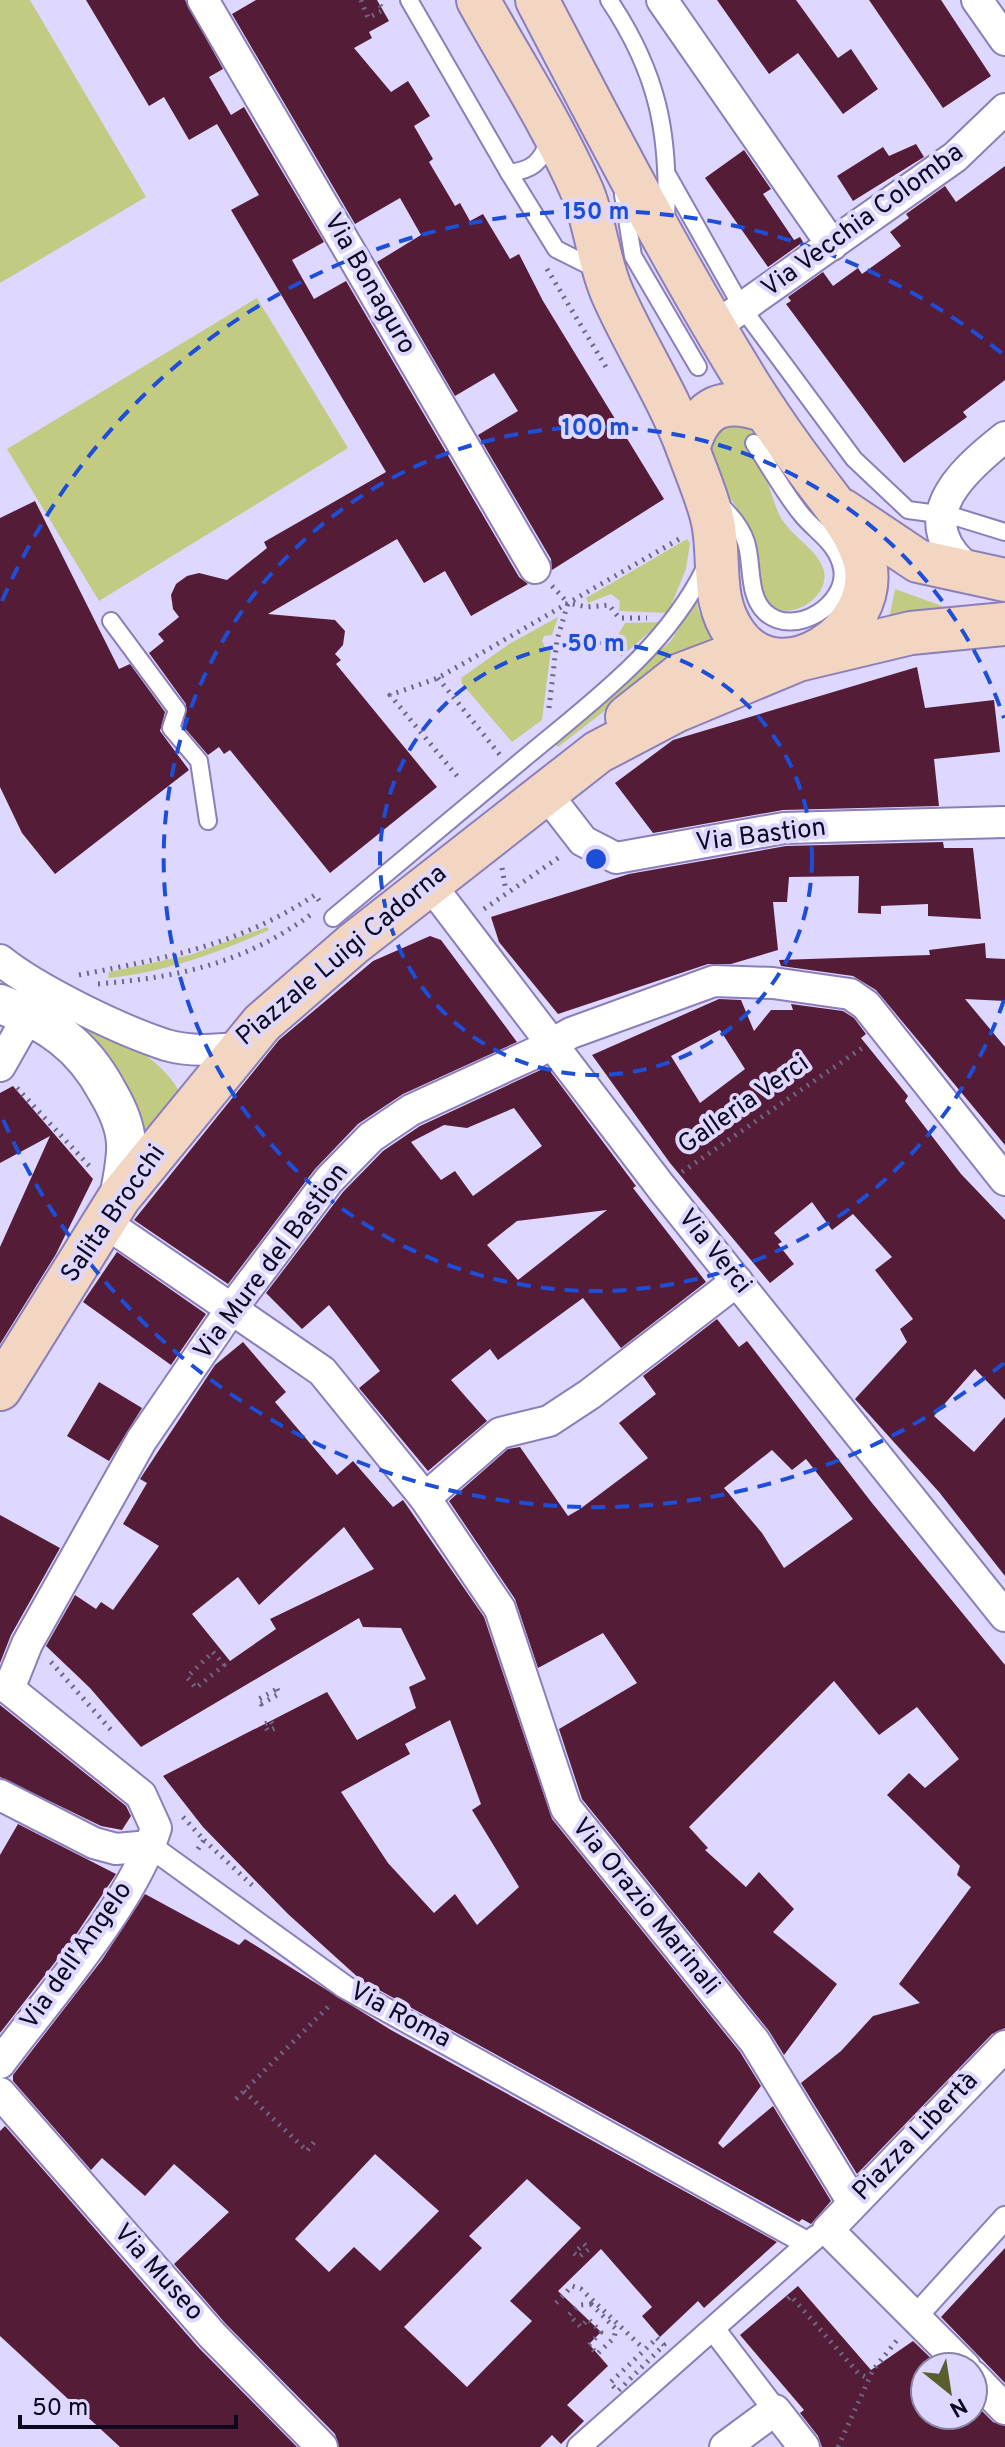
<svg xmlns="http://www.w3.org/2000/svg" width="1005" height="2447" font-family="Overpass,sans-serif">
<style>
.green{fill:#c3cb83}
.building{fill:#551c37;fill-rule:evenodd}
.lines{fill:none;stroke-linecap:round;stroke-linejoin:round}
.service-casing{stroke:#8b7eba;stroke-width:20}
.pedestrian-casing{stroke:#8b7eba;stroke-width:26}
.minor-casing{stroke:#8b7eba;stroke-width:34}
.tertiary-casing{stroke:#8b7eba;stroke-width:42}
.secondary-casing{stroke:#8b7eba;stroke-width:46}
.path{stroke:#6d6684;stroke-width:5;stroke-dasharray:2 6;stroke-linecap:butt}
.service{stroke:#fff;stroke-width:16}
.pedestrian{stroke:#fff;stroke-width:22}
.minor{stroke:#fff;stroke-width:30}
.tertiary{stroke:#fff;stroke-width:38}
.secondary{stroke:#f2d6c2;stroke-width:42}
.ring{fill:none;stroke:#1d4ed8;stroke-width:4;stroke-dasharray:14 10}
.labels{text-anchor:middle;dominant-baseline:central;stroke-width:8;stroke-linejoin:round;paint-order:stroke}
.street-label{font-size:26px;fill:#0e081e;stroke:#ded7ff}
.centre{fill:#1d4ed8;stroke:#ded7ff;stroke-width:4}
.ring-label{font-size:24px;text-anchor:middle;font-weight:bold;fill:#1d4ed8;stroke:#ded7ff;stroke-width:8;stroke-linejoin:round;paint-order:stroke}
</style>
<rect width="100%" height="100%" fill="#ded7ff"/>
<g class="green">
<polygon points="0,0 30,0 146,197 0,283"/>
<polygon points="257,298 348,448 99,601 7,449"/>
<path d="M 732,419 L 769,436 L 748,450 C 754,460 762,470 767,481 C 773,496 776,514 787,526 C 797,539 818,552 823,568 C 834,596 786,626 768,602 C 757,587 761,571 758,554 C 751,522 724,491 707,463 L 714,429 Z"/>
<polygon points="687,539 690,543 686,569 668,613 619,611 620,601 611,594 588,603 586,598"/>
<polygon points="895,589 967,615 888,625"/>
<polygon points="696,600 699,613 717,643 664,665 558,747 553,740 670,642"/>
<polygon points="558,617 552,635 544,636 542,641 546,649 551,649 542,720 512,742 462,684 461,678 509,644"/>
<polygon points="661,622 621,657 613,643 625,623"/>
<path d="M 267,927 L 269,930 C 217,953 165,972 108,978 L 109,972 L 190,955 Z"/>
<path d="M 56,1009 C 98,1029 158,1050 180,1093 L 148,1144 Z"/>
</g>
<g class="building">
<polygon points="86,0 185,0 223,69 209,77 231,115 244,107 324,242 292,260 314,299 346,281 519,577 528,584 471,616 445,571 424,583 397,539 268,614 335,620 345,631 343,645 335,654 341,660 336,664 437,787 330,873 230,750 224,754 219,747 208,755 183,726 186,704 149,653 164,641 158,634 179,617 173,609 171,595 176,584 187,576 199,573 227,580 267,548 264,542 386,472 231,210 259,195 217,124 189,140 164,97 149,106"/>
<polygon points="256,0 377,0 389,21 369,32 372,38 354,48 391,92 408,81 430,116 414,126 433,159 429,162 455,206 460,203 470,221 483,214 510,259 519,254 543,301 664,499 552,570 551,559 478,435 518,411 494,373 455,396 377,262 421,235 400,198 355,224 232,14"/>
<polygon points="717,0 796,0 838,58 851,49 878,89 843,114 798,53 769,74"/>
<polygon points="869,0 941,0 991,76 943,108"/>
<polygon points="916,144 924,157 853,201 837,176 883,147 889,156"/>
<polygon points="744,150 771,189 763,194 794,240 800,237 803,242 768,267 705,178"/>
<polygon points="1005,166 1005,380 963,412 967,417 904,463 786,304 791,301 788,297 823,272 833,286 858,268 862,274 901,246 890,232 909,218 906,214 945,186 956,202"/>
<polygon points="35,501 119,669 130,664 165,712 160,731 189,770 55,874 22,833 0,787 0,518"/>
<polygon points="917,667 925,708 994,700 1000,752 934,759 939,806 783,810 653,833 615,783 673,740"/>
<polygon points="943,842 944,848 973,848 981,919 928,916 928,904 881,906 881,914 858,913 859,876 789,877 787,902 773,902 778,950 731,964 708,964 558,1014 499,942 491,917 629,874 786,846"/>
<polygon points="430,936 441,940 517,1042 403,1094 358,1124 315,1169 228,1284 134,1220 279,1040 373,961"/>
<polygon points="985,943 986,958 1005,959 1005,1001 965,999 1005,1047 1005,1145 876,990 853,976 781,966 779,960 930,955 929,950"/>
<path d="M 719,999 L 741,1000 L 754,1031 L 771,1010 L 793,1010 L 791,1004 L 843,1011 L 854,1018 L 866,1034 L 861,1038 L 908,1096 L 905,1101 L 961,1174 L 1005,1220 L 1005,1400 L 975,1369 L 934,1416 L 974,1452 L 1005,1417 L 1005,1576 L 939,1492 L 855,1399 L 907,1342 L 900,1329 L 913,1319 L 875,1270 L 892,1257 L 853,1214 L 832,1230 L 812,1202 L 774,1233 L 782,1242 L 778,1244 L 794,1264 L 770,1283 L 670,1163 L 592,1055 ZM 720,1030 L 745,1069 L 700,1103 L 671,1056 Z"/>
<path d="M 547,1067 L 636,1186 L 633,1188 L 706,1282 L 621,1348 L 583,1298 L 498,1360 L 490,1349 L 451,1380 L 487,1421 L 428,1471 L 359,1388 L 380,1371 L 329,1305 L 302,1329 L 266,1293 L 343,1192 L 383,1151 L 420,1126 ZM 514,1108 L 542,1146 L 473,1196 L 455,1171 L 441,1180 L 411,1142 L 444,1125 L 467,1128 ZM 607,1210 L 518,1280 L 487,1245 L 517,1221 Z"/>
<polygon points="13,1086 93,1179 56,1254 0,1344 0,1247 50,1136 0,1163 0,1093"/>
<polygon points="117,1252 206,1314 171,1365 83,1302"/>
<path d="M 717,1319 L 739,1347 L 747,1341 L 872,1503 L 1005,1665 L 1005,2028 L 992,2034 L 857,2174 L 801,2083 L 841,2051 L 873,2016 L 920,2003 L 899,1984 L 971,1887 L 957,1875 L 960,1866 L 887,1795 L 909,1773 L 925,1788 L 959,1759 L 917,1707 L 879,1735 L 834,1681 L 689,1827 L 708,1848 L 705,1850 L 746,1887 L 759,1872 L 794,1909 L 773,1932 L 837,1984 L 784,2055 L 769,2031 L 582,1799 L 559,1729 L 637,1683 L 603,1633 L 538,1668 L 515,1599 L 449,1501 L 508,1449 L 520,1447 L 568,1516 L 580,1509 L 648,1458 L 619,1423 L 656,1394 L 643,1376 ZM 772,1450 L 792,1470 L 806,1459 L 853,1519 L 784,1568 L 762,1533 L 724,1488 Z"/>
<path d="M 243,1342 L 286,1392 L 275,1402 L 337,1475 L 353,1461 L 393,1507 L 403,1500 L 484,1617 L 552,1819 L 740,2052 L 761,2086 L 718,2143 L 723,2148 L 773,2106 L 831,2201 L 811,2224 L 802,2219 L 799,2222 L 361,1980 L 288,1914 L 203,1827 L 163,1776 L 327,1692 L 357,1740 L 416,1708 L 409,1687 L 426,1679 L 401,1628 L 363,1627 L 359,1618 L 141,1747 L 90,1688 L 46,1646 L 75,1595 L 96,1609 L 101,1602 L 113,1610 L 159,1546 L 123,1524 L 147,1483 L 140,1479 L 215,1365 ZM 344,1527 L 374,1569 L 270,1619 L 276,1629 L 230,1661 L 192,1614 L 238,1577 L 259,1605 ZM 450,1720 L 481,1804 L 472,1810 L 519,1887 L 477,1925 L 455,1894 L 434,1913 L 388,1863 L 341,1792 L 410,1754 L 405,1744 Z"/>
<polygon points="99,1382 142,1408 109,1461 67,1436"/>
<polygon points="0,1515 60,1548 11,1635 0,1663"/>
<polygon points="0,1705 126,1806 131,1816 122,1830 101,1826 0,1777"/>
<polygon points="18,1824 116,1874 73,1939 0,2033 0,1855"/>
<path d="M 145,1894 L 239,1945 L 245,1939 L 391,2030 L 777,2242 L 704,2308 L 698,2301 L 660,2337 L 642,2316 L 652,2307 L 601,2249 L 558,2291 L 601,2332 L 589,2344 L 608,2366 L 567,2405 L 584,2421 L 561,2444 L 552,2435 L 540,2447 L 339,2447 L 335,2434 L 225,2323 L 174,2264 L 229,2212 L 174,2164 L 145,2196 L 102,2158 L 91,2170 L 13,2081 L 13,2075 L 102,1960 ZM 375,2154 L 439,2211 L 380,2271 L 354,2247 L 329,2272 L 295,2239 ZM 527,2179 L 581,2228 L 510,2301 L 532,2321 L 467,2387 L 404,2327 L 482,2248 L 469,2236 Z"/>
<polygon points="5,2126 198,2347 297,2447 120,2447 0,2336 0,2131"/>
<polygon points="1005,2248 1005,2383 941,2317"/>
<polygon points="798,2286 871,2370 913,2341 940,2367 925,2367 925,2415 973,2415 973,2402 993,2422 1005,2426 1005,2447 822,2447 818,2436 800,2413 804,2410 740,2335"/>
</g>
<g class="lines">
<g class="service-casing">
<g id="service">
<path d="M 409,0 L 509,173 C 532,170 541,163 549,140"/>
<path d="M 609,0 C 658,73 670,134 666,221"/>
<polyline points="509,173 556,249 596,269"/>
<polyline points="668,176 743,309 854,459 908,510 953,516 1005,532"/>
<polyline points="623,195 633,256 698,367"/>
<path d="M 718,503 C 730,514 741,526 746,542 C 753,563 747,595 765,612 C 794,639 849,604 842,568 C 837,543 817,533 802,515 C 784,493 770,467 754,443"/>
<polyline points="111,621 177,710 171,728 199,761 208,821"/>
<path d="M 333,918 C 396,865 459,813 521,761 C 590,703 665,650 705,568"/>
</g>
</g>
<g class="pedestrian-casing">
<g id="pedestrian">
<polyline points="150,1846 345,1987 807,2243"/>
<polyline points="916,2316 1005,2218"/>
<polyline points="714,2330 775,2410"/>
<polyline points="579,2447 816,2237"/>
</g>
</g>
<g class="minor-casing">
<g id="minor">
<polyline points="203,0 535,568"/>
<polyline points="662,0 832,245"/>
<polyline points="977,0 1005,40"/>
<polyline points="716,326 955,157 1005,109"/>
<path d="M 972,572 C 907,522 958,474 1005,437"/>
<polyline points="545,792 583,841 616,858 784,828 1005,822"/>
<polyline points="429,883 661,1187 1005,1616"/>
<path d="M 0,960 C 37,990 120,1030 166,1045 C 190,1052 215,1050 239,1048"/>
<polyline points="0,1066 29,1015"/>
<polyline points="105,1226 122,1234 322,1371 425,1498 500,1609 566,1808 755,2042 852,2201"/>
<polyline points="425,1498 500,1433 549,1421 590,1394 737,1281"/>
<polyline points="9,1689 27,1644 141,1441 230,1311 329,1180 371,1137 411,1110 537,1052 571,1033 714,981 773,983 850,994 866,1005 1005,1180"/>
<polyline points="0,1795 94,1843 116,1849 150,1846"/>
<path d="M 0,2063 C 49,1997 132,1905 156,1828 L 141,1795 L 9,1689"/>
<polyline points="0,2093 212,2335 322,2447"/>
<polyline points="965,2367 828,2230 1005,2046"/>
<polyline points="973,2376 1005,2409"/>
<polyline points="725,2447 775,2410 804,2447"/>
</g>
</g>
<g class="tertiary-casing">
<path id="tertiary" d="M 0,1004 C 48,1022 82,1044 107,1091 C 116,1106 125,1124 126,1143 C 127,1160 122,1181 119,1198"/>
</g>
<g class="secondary-casing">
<g id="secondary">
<path d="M 478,0 C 513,63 553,125 582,191 C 596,224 598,262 613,295 C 636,347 668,395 688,449 C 696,472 708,498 713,522 C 721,562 710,599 735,634 C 779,698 880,631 865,563 C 857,530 832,503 813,477 C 791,448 770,418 751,388 C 673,262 605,130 537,0"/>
<path d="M 688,449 C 701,404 724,397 766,411"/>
<polyline points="842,510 918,561 1005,580"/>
<polyline points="627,717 680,675 746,650"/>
<polyline points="0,1389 119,1198 262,1023 353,944 598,752 678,710 798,660 911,633 1005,624"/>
</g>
</g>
<g class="path">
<polyline points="361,0 368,18 383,10 377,0"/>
<polyline points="547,269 606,367"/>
<polyline points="552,586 568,603"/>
<polyline points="438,678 500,755"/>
<polyline points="549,708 557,640 568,603 587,607 609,605 619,618 647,618"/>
<polyline points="457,776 390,695 438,678 681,538"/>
<polyline points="502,868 506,891"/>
<polyline points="484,909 561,856"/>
<path d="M 79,975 C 166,958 239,945 315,895 L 321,903"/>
<path d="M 98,984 C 181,977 245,963 313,913"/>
<polyline points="17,1088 92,1169"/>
<polyline points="682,1172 862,1048 864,1051"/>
<polygon points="213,1652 224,1665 196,1688 187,1677"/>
<polyline points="51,1662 111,1730"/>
<polygon points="277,1689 279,1694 261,1704 259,1699"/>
<polygon points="271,1722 275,1728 268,1731 264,1724"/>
<polyline points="183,1817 204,1840 196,1852"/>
<polyline points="204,1840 253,1886"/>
<polyline points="244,2091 307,2151 315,2141"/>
<polyline points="236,2099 329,2006"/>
<polygon points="584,2244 589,2249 579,2257 574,2253"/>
<polyline points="788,2299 791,2296 858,2373 869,2379"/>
<polyline points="556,2303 572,2286 581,2289 644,2349"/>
<polygon points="591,2304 616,2329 614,2338 597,2354 589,2345 601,2332 588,2319 581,2327 569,2315 579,2305"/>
<polygon points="657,2338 664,2345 618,2391 610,2383"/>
<polyline points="838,2447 873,2370 897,2340"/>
</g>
<use href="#service" class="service"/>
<use href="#pedestrian" class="pedestrian"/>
<use href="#minor" class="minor"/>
<use href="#tertiary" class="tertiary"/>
<use href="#secondary" class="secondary"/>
</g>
<g class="ring">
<circle cx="596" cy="859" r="216"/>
<path d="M1004 1000A432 432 0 1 1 1004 718"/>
<path d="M1004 1363A648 648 0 0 1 2 1117M2 601A648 648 0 0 1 1004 355"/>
</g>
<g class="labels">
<g class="street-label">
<text transform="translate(863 221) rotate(-36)">Via Vecchia Colomba</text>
<text transform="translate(369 284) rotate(60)">Via Bonaguro</text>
<text transform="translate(761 836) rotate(-7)">Via Bastion</text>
<text transform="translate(342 956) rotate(-40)">Piazzale Luigi Cadorna</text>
<text transform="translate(744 1105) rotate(-35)">Galleria Verci</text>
<text transform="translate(114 1214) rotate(-55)">Salita Brocchi</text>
<text transform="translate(714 1252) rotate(51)">Via Verci</text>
<text transform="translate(272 1262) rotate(-53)">Via Mure del Bastion</text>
<text transform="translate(645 1907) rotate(51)">Via Orazio Marinali</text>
<text transform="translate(77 1956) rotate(-55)">Via dell'Angelo</text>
<text transform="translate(400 2016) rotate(28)">Via Roma</text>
<text transform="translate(916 2137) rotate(-46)">Piazza Libertà</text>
<text transform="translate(158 2273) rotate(48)">Via Museo</text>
</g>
</g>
<circle cx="596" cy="859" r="12" class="centre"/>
<g class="ring-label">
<text x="596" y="219">150 m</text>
<text x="596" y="435">100 m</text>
<text x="596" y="651">50 m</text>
</g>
<g transform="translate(949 2391) rotate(150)"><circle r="38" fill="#ded7ff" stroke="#8b84a5" stroke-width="2"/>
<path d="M0-6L14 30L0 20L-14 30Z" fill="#595e2c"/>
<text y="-12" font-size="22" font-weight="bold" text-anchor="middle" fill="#0e081e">N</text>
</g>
<path d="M20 2415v12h216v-12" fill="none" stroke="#0e081e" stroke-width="4"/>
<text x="32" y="2415" font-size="24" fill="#0e081e" stroke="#ded7ff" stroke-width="6" paint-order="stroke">50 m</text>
</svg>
